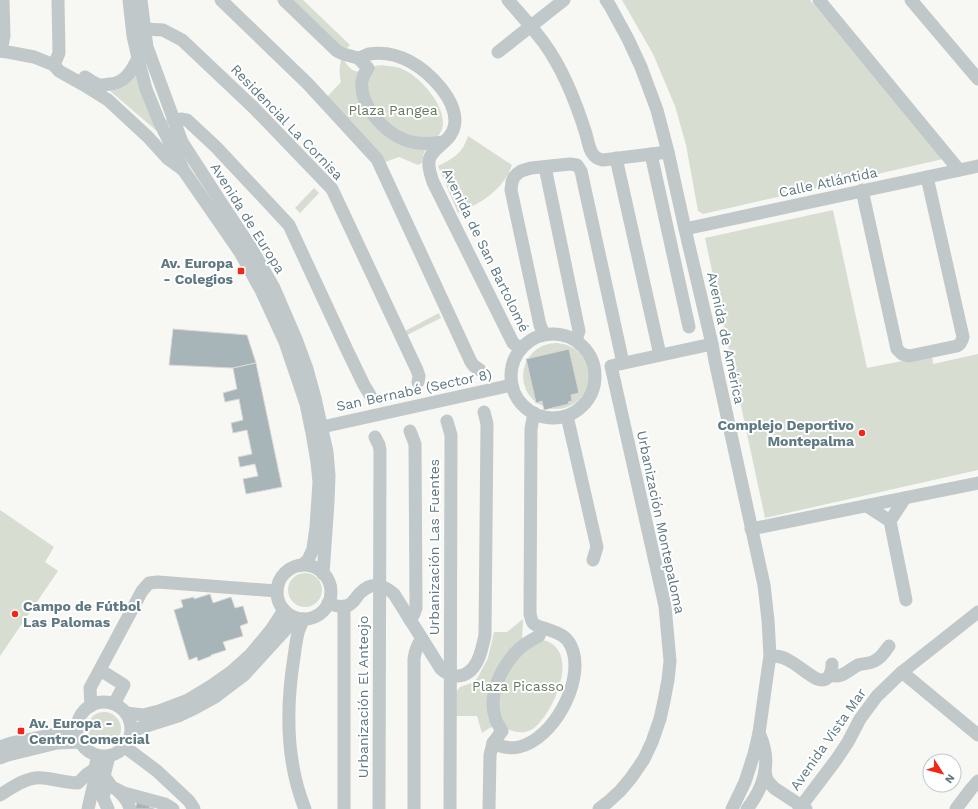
<svg xmlns="http://www.w3.org/2000/svg" width="978" height="809" font-family="'Work Sans',sans-serif">
<style>
.green{fill:#d8ddd2}
.building{fill:#a7b4b8;stroke:#d9d8d6}
.lines{fill:none;stroke-linecap:round;stroke-linejoin:round}
.minor{stroke:#c1c8ca;stroke-width:13}
.poi-dot{fill:#f52416;stroke:#fff;stroke-width:1.5}
.labels{text-anchor:middle;dominant-baseline:central;stroke-width:4;stroke-linejoin:round;paint-order:stroke}
.park-label{font-size:14px;fill:#68795f;stroke:#fff}
.street-label{font-size:14px;fill:#5f7982;stroke:#fff}
.poi-label{font-size:14px;font-weight:bold;fill:#5f7982;stroke:#fff;text-anchor:end}
</style>
<rect width="100%" height="100%" fill="#f7f7f3"/>
<g class="green">
<polygon points="291,0 303,0 350,45 345,50"/>
<polygon points="622,0 810,0 943,159 703,214 698,211 686,145 675,106 653,54"/>
<path d="M 342,58 C 345,62 349,69 355,71 C 359,73 370,67 375,66 C 379,65 384,65 387,66 C 395,66 402,68 408,72 C 423,81 444,105 443,124 C 442,136 433,140 426,149 C 423,153 423,158 422,163 L 418,165 L 399,157 L 385,162 L 327,97 L 341,82 C 339,73 339,66 342,58 Z"/>
<polygon points="136,73 158,132 109,90"/>
<path d="M 468,136 L 512,165 C 510,170 508,175 505,179 C 494,196 476,205 458,213 L 438,166 C 454,158 462,154 468,136 Z"/>
<polygon points="314,188 319,193 300,213 295,208"/>
<polygon points="833,210 867,368 932,355 933,364 978,354 978,470 765,518 705,238"/>
<polygon points="439,313 441,318 407,335 405,331"/>
<circle cx="556" cy="376" r="33"/>
<polygon points="0,510 54,547 45,562 58,571 0,656"/>
<circle cx="305" cy="590" r="17"/>
<path d="M 523,619 L 522,642 C 531,641 541,638 549,642 C 579,657 552,714 534,728 C 522,737 511,729 498,727 C 497,727 494,726 492,727 C 489,728 485,731 482,733 L 477,716 L 456,716 L 456,692 L 460,687 L 474,682 L 478,677 L 488,658 L 494,632 L 507,632 Z"/>
<circle cx="104" cy="729" r="17"/>
</g>
<g class="building">
<polygon points="173,329 247,335 256,363 233,368 169,365"/>
<polygon points="569,349 579,393 571,395 572,401 568,402 569,404 544,410 542,401 536,403 526,359"/>
<polygon points="256,363 282,487 246,494 243,479 258,476 255,464 240,467 238,457 252,454 247,430 233,433 231,423 243,420 239,399 225,402 223,393 237,389 233,368"/>
<polygon points="210,594 213,603 231,597 235,608 243,606 248,623 240,626 243,636 223,642 226,650 211,655 211,656 198,661 197,657 189,660 174,610 183,607 181,600 194,597 194,599"/>
<polygon points="137,802 150,805 149,807 154,808 154,809 135,809"/>
</g>
<g class="lines">
<g class="minor">
<polyline points="129,0 133,36 138,58 146,89 159,121 184,171 240,252 261,290 285,342 306,404 312,433 317,462 319,482 316,527 313,549 308,560 302,565"/>
<polyline points="141,0 147,47 182,142 224,207 250,246 274,288 296,339 307,369 315,398 327,452 329,476 328,502 323,574"/>
<polyline points="221,0 308,84 377,159 471,362 474,366 480,370"/>
<path d="M 284,0 L 337,51 L 343,54 L 358,58 L 368,68 C 365,72 363,76 362,81 C 359,105 384,132 405,140 C 418,145 431,144 444,142"/>
<path d="M 508,0 C 520,14 533,28 544,43 C 563,69 576,102 586,134 C 589,145 590,158 603,160 L 668,152"/>
<polyline points="606,0 610,6 628,39 641,67 657,110 668,152 685,229 712,344 715,361 764,585 768,620 770,656 768,669 759,733 754,754 745,782 732,809"/>
<polyline points="819,0 959,170"/>
<polyline points="911,0 978,79"/>
<polyline points="145,29 163,30 182,40 254,108 332,189 417,370 419,376 418,382"/>
<polyline points="0,51 13,53 34,57 54,65 59,71 84,85 108,100 148,137 167,158 182,169"/>
<polyline points="1,51 4,36 3,0"/>
<polyline points="498,52 564,0"/>
<path d="M 358,58 C 362,57 366,55 369,54 C 398,49 424,67 441,88 C 449,98 455,108 455,121 C 454,143 431,146 429,161 C 428,168 431,176 433,182 L 513,343 L 521,349"/>
<polyline points="54,65 59,53 58,0"/>
<path d="M 85,77 C 89,80 94,83 99,85 C 102,85 106,85 109,84 C 124,84 132,71 138,58"/>
<polyline points="173,120 182,119 187,120 216,147 289,225 315,281 348,352 364,385 370,395"/>
<polyline points="651,154 689,327"/>
<polyline points="616,158 660,355"/>
<polyline points="545,167 579,331 576,340"/>
<path d="M 862,190 L 897,349 L 902,354 L 909,356 L 957,346 C 961,344 962,341 963,337 L 927,177"/>
<polyline points="685,229 978,166"/>
<circle cx="553" cy="376" r="42"/>
<polyline points="544,334 540,325 511,190 512,182 514,177 517,174 521,171 531,168 570,164 577,165 581,171 623,363"/>
<polyline points="615,365 712,344"/>
<polyline points="567,416 597,547 593,560"/>
<polyline points="447,421 451,435 450,809"/>
<polyline points="322,427 512,385"/>
<polyline points="375,437 379,445 380,450 379,809"/>
<polyline points="867,506 890,521 905,498"/>
<polyline points="890,521 906,600"/>
<polyline points="751,529 978,483"/>
<circle cx="304" cy="592" r="27"/>
<path d="M 328,603 C 334,605 340,608 347,606 C 354,603 356,597 360,593 C 372,581 384,585 394,594 L 441,669 C 446,674 451,676 458,676 C 477,675 482,650 485,635 L 487,424 L 484,412"/>
<path d="M 303,619 C 302,624 299,628 298,633 C 296,641 295,650 294,657 C 286,707 286,762 305,809"/>
<polyline points="410,620 414,614 416,608 415,444 410,431"/>
<path d="M 770,656 C 776,656 782,656 788,660 C 798,665 807,674 817,679 C 828,683 832,673 832,664"/>
<polyline points="100,670 124,685 114,704"/>
<polyline points="902,672 978,735"/>
<path d="M 830,675 C 842,679 848,670 858,665 C 864,663 871,664 876,660 C 882,657 885,651 889,646"/>
<circle cx="104" cy="729" r="27"/>
<polyline points="91,706 90,688 142,591 149,583 158,582 277,591"/>
<polyline points="126,713 143,715 159,711 188,700 211,686 231,672 251,654 271,630 284,610"/>
<polyline points="131,736 135,731 140,728 178,716 195,708 215,697 244,675 296,618"/>
<path d="M 493,743 C 501,747 510,749 519,747 C 553,739 583,684 573,651 C 568,635 558,633 544,628 C 540,627 536,626 533,623 C 531,620 531,617 530,614 L 531,429 L 534,413"/>
<polyline points="0,747 11,743 55,734 78,725"/>
<polyline points="125,747 157,771 189,801 194,809"/>
<polyline points="0,758 8,755 57,743 80,742"/>
<polyline points="765,772 767,780 774,788 806,809"/>
<polyline points="104,776 112,787 124,793 165,804 173,809"/>
<path d="M 118,791 C 124,796 128,801 130,809"/>
<path d="M 0,795 C 13,787 28,776 43,778 C 55,779 66,783 78,783 L 86,775 L 95,769"/>
<polyline points="88,809 94,783 96,763"/>
<polyline points="108,809 103,798 105,789 104,776 109,756"/>
<polyline points="344,809 344,606"/>
<path d="M 414,809 L 414,659 C 415,651 417,645 422,639"/>
<path d="M 489,809 L 490,755 L 493,743 L 502,731 C 499,726 496,722 495,717 C 488,695 501,668 516,652 C 522,645 531,640 539,636 L 541,628"/>
<polyline points="599,809 608,802 620,791 631,778 644,759 652,742 660,719 664,701 668,680 670,661 665,606 611,366"/>
<path d="M 747,809 C 765,786 772,760 759,733"/>
<polyline points="799,809 836,760 848,742 860,719 877,696 902,672 978,612"/>
<polyline points="956,809 971,789 978,781"/>
</g>
</g>
<g class="poi-dot">
<rect x="237" y="267" width="8" height="8" rx="2"/>
<circle cx="862" cy="433" r="4"/>
<circle cx="15" cy="614" r="4"/>
<rect x="17" y="727" width="8" height="8" rx="2"/>
</g>
<g class="labels">
<g class="park-label">
<text x="393" y="110">Plaza Pangea</text>
<text x="518" y="686">Plaza Picasso</text>
</g>
<g class="street-label">
<text transform="translate(287 122) rotate(46)">Residencial La Cornisa</text>
<text transform="translate(828 182) rotate(-12)">Calle Atlántida</text>
<text transform="translate(248 218) rotate(58)">Avenida de Europa</text>
<text transform="translate(486 250) rotate(64)">Avenida de San Bartolomé</text>
<text transform="translate(726 338) rotate(78)">Avenida de América</text>
<text transform="translate(414 390) rotate(-12)">San Bernabé (Sector 8)</text>
<text transform="translate(661 522) rotate(78)">Urbanización Montepaloma</text>
<text transform="translate(434 547) rotate(-90)">Urbanización Las Fuentes</text>
<text transform="translate(363 697) rotate(-90)">Urbanización El Anteojo</text>
<text transform="translate(828 739) rotate(-55)">Avenida Vista Mar</text>
</g>
<g class="poi-label">
<text x="233" y="263">Av. Europa<tspan x="233" dy="16">- Colegios</tspan></text>
<text x="854" y="425">Complejo Deportivo<tspan x="854" dy="16">Montepalma</tspan></text>
<text x="23" y="606" text-anchor="start">Campo de Fútbol<tspan x="23" dy="16">Las Palomas</tspan></text>
<text x="29" y="723" text-anchor="start">Av. Europa -<tspan x="29" dy="16">Centro Comercial</tspan></text>
</g>
</g>
<g transform="translate(942 773) rotate(126)"><circle r="19" fill="#ffffff" stroke="#bfc9cd"/>
<path d="M0-3L7 15L0 10L-7 15Z" fill="#f52416"/>
<text y="-6" font-size="11" font-weight="bold" text-anchor="middle" fill="#5f7982">N</text>
</g>
</svg>
